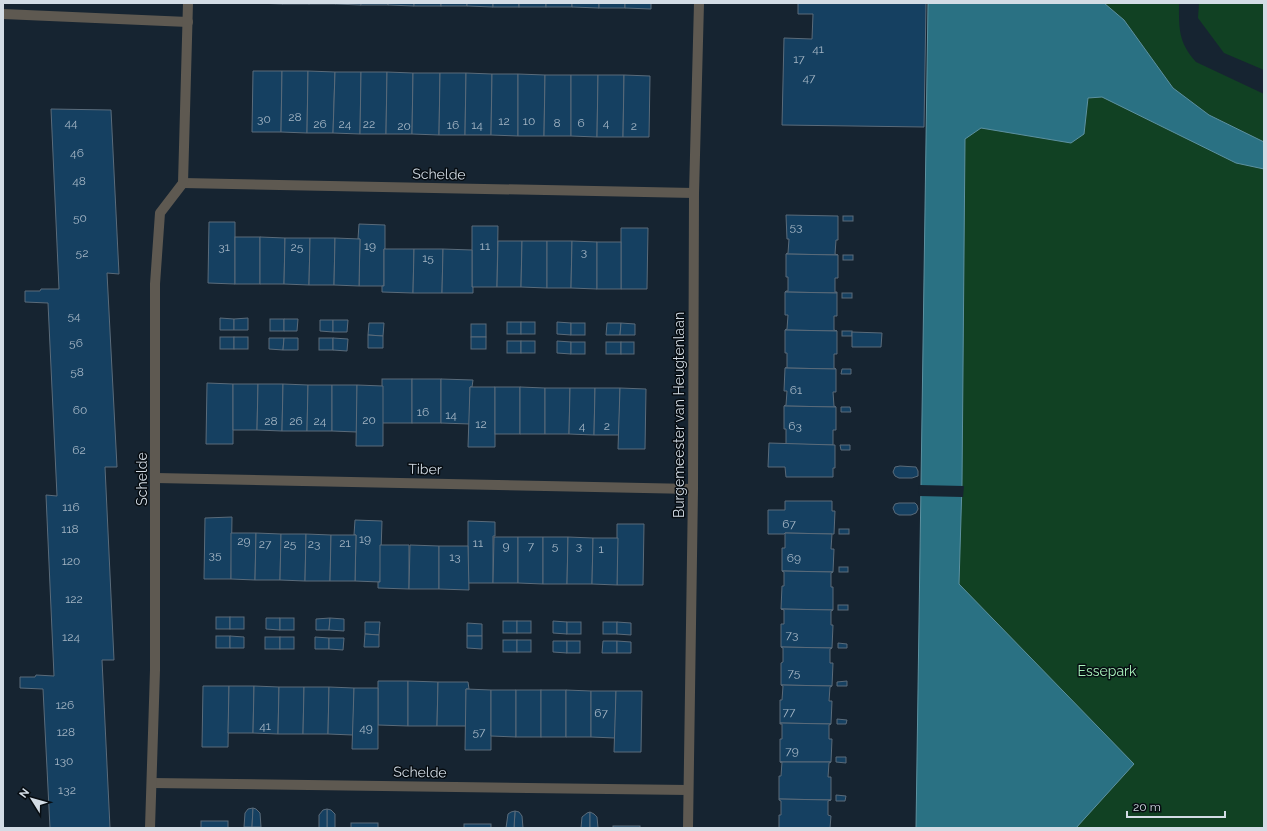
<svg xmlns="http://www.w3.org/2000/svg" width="1267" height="831" font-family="Raleway,sans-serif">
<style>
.green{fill:#114123}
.water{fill:#2a7183;stroke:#5d91a0}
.pier{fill:#162431}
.building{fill:#154061;stroke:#5a6b7a}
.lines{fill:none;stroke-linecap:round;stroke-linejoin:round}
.minor{stroke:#5e5951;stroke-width:10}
.labels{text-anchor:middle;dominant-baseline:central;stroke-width:3;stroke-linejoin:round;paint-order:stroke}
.number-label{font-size:12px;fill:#a4b5c4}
.street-label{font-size:14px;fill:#d3dce5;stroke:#070d12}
.park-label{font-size:14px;fill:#a7f1ba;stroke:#070d12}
</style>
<rect width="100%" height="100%" fill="#162431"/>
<g class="green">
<path d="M 1104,3 L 1179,3 C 1179,28 1178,42 1196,62 L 1264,94 L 1264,142 L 1209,115 L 1173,88 L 1124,20 Z"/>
<polygon points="1199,3 1264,3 1264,70 1224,53 1198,18"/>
<polygon points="958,12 1264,157 1264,828 948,828"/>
</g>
<polygon class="water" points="928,3 1104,3 1124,20 1173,88 1209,115 1264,142 1264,169 1236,163 1102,97 1088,98 1084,134 1071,143 981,128 965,139 962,484 959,584 1134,764 1076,828 916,828"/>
<polygon class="pier" points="919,485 964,486 963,497 918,496"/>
<g class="building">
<polygon points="254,3 283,3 283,4"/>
<rect x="283" y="3" width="26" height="1"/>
<rect x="309" y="3" width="26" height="1"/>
<polygon points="335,3 361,3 361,5 335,4"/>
<rect x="361" y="3" width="27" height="2"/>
<polygon points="388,3 414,3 414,6 388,5"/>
<rect x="414" y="3" width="27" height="3"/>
<rect x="441" y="3" width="26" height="3"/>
<polygon points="467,3 493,3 493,7 467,6"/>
<rect x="493" y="3" width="26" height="4"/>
<rect x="519" y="3" width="27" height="4"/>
<rect x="546" y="3" width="26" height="4"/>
<polygon points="572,3 599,3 599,8 572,7"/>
<rect x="599" y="3" width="26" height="5"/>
<polygon points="625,3 651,3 651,9 625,8"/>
<polygon points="798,3 926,3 924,127 782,125 784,38 812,39 813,14 798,14"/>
<polygon points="253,71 282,71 281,132 252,132"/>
<polygon points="282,71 308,71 307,133 281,132"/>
<polygon points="308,71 335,72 333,133 307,133"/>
<polygon points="335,72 361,72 360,134 333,133"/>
<polygon points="361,72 387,72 386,134 360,134"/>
<polygon points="387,72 413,73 412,134 386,134"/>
<polygon points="413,73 440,73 439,135 412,134"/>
<polygon points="440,73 466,73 465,135 439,135"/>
<polygon points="466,73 492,74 491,135 465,135"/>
<polygon points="492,74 518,74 518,136 491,135"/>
<polygon points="518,74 545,75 544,136 518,136"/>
<polygon points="545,75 571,75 571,136 544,136"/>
<polygon points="571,75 598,75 597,137 571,136"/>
<polygon points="598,75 624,75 623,137 597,137"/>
<polygon points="624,75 650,76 649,137 623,137"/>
<polygon points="51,109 111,110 119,274 107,273 117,467 105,467 114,660 102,660 110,828 50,828 43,689 20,688 20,677 35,677 36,675 54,676 46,495 57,496 48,303 25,302 25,291 40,291 41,289 59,289"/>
<polygon points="786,215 838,216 838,240 836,240 835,254 838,255 786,254 788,253 789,239 787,239"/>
<rect x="843" y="216" width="10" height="5"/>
<polygon points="209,222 235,222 235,284 208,283"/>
<polygon points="359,224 385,225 385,249 384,249 384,286 359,286 360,239 358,239"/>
<polygon points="472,226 498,226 497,287 472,287"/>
<polygon points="621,228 648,228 647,289 621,289"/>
<rect x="235" y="237" width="25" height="47"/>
<polygon points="260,237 285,238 284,284 260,284"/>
<polygon points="285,238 310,238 309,285 284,284"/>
<polygon points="310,238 335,238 334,285 309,285"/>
<polygon points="335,238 360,239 359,286 334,285"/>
<polygon points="498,241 522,241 521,287 497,287"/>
<polygon points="522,241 547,241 547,288 521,287"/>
<polygon points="547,241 572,241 571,288 547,288"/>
<polygon points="572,241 597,242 597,289 571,288"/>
<rect x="597" y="242" width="24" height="47"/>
<polygon points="384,249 414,249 413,293 382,292 382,286 384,286"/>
<polygon points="414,249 443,249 442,293 413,293"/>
<polygon points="443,249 472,250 472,287 473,287 473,293 442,293"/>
<polygon points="786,254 838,255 838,278 835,278 835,292 837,292 837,293 785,292 786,291 788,291 788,277 786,277"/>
<rect x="843" y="255" width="10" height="5"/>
<polygon points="785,292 837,293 837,316 834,316 834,330 837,331 785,330 787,329 788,315 785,315"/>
<rect x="842" y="293" width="10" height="5"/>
<polygon points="220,318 234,319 234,330 220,330"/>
<polygon points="248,318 248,330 234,330 234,319"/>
<rect x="270" y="319" width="14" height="12"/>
<polygon points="284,319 298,319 297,331 284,331"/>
<polygon points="320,320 333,320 333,332 320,331"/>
<polygon points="333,320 348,320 347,332 333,332"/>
<rect x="507" y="322" width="14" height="12"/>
<rect x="521" y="322" width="14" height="12"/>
<polygon points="557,322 571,323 571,335 557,334"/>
<polygon points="369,323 384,323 383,336 368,335"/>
<rect x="571" y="323" width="14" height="12"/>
<polygon points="607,323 621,323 620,335 606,335"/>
<polygon points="621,323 635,324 635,335 620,335"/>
<rect x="471" y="324" width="15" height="13"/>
<polygon points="785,330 837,331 837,354 834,354 834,368 836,369 785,368 787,368 787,353 785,353"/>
<rect x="842" y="331" width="10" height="5"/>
<polygon points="852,332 882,333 881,347 852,347"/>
<polygon points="368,335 383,336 383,348 368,348"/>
<rect x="220" y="337" width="14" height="12"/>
<rect x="234" y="337" width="14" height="12"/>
<rect x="471" y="337" width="15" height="12"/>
<polygon points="269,338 284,338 283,350 269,349"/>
<polygon points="284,338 298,338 298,350 283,350"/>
<rect x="319" y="338" width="14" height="12"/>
<polygon points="333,338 348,339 347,351 333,350"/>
<rect x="507" y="341" width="14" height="12"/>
<rect x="521" y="341" width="14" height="12"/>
<polygon points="557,341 571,342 571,354 557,353"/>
<rect x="571" y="342" width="14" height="12"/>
<rect x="606" y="342" width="15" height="12"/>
<rect x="621" y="342" width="13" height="12"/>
<polygon points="785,368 836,369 836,392 833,392 834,406 836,407 784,406 786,405 787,391 784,391"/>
<polygon points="842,369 851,369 851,374 841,374"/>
<rect x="382" y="379" width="30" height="44"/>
<rect x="412" y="379" width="29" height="44"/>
<polygon points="441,379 473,380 472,387 470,387 470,424 441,423"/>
<polygon points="207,383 233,384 233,444 206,444"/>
<polygon points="233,384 258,384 257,430 233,430"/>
<polygon points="258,384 283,384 282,431 257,430"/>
<polygon points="283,384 308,385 307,431 282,431"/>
<polygon points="308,385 332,385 332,431 307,431"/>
<polygon points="332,385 357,385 357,432 332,431"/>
<polygon points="357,385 383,386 383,446 356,446"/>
<polygon points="470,387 495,387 495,447 468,447"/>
<rect x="495" y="387" width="25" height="47"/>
<polygon points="520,387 545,388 545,434 520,434"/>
<polygon points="545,388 570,388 569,434 545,434"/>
<polygon points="570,388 595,388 594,435 569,434"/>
<polygon points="595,388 620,388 619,435 594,435"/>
<polygon points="620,388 646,389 645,449 618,449"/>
<polygon points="784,406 836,407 836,430 833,430 833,445 786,444 786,429 784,429"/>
<polygon points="841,407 850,407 851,412 841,412"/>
<polygon points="769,443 835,445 835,468 833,468 833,477 786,477 785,467 768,467"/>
<polygon points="840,445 850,445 850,450 841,450"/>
<polygon points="900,466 916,467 918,471 918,476 912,478 899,478 895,476 893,472 895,467"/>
<polygon points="785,501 832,501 832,511 835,511 834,534 785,533 784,534 768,534 768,510 785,510"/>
<polygon points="899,503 915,503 917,505 918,509 916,513 911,515 899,515 895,513 893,508 895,504"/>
<polygon points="232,517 231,579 204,579 205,518"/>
<polygon points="355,520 382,521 380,582 355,581 356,535 354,535"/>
<polygon points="468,521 495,522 495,536 493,536 493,583 468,583"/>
<polygon points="617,524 644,524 643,585 617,585"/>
<rect x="839" y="529" width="10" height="5"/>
<polygon points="231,533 256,533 255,580 231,579"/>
<polygon points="256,533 281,534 280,580 255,580"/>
<polygon points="785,533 832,534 831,549 834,549 833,572 782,571 782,548 785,548"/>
<polygon points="281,534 306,534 305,581 280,580"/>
<polygon points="306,534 331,535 330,581 305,581"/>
<polygon points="331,535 356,535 355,581 330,581"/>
<polygon points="494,537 518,537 518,583 493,583"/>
<polygon points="518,537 543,537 543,584 518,583"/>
<polygon points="543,537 568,537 567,584 543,584"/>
<polygon points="568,537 593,538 592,584 567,584"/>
<polygon points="593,538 618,538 617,585 592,584"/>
<polygon points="380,545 409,545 409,589 378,588 378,582 380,582"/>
<polygon points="410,545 439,546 439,589 409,589"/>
<polygon points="439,546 468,546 469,590 439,589"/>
<rect x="839" y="567" width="9" height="5"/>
<polygon points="782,571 833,572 831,573 831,587 833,587 833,610 781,609 782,586 784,586 784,572"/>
<rect x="838" y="605" width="10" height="5"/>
<polygon points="781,609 833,610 831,611 831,625 833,625 832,648 781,647 781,624 784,624 784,610"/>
<rect x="216" y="617" width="14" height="12"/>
<rect x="230" y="617" width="14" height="12"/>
<polygon points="266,618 280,618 280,630 266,629"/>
<rect x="280" y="618" width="14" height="12"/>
<polygon points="330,618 329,630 316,630 316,619"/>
<polygon points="330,618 344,619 344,631 329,630"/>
<rect x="503" y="621" width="14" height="12"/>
<rect x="517" y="621" width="14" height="12"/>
<polygon points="553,621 567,622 567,634 553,633"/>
<polygon points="365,622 380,622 379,635 365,634"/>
<rect x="567" y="622" width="14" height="12"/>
<rect x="603" y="622" width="14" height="12"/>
<polygon points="617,622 631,623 631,635 617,634"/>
<polygon points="467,623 482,624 482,636 467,636"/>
<polygon points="365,634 379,635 379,647 364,647"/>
<rect x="216" y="636" width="14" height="12"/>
<polygon points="230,636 244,637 244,648 230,648"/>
<polygon points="467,636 482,636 482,649 467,648"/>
<rect x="265" y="637" width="15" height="12"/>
<rect x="280" y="637" width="14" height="12"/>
<polygon points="315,637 329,638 329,649 315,649"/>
<polygon points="329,638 344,638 343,650 329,649"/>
<rect x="503" y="640" width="14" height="12"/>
<rect x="517" y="640" width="14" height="12"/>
<polygon points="553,641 567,641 567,653 553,652"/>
<rect x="567" y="641" width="13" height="12"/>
<polygon points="603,641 617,641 617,653 602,653"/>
<polygon points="617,641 631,642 631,653 617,653"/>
<polygon points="838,643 847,644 847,648 838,648"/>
<polygon points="781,647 832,648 830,649 830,663 833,663 832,686 781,685 781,663 783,662 783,648"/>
<polygon points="378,681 408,681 408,726 378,725"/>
<polygon points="408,681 438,682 437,726 408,726"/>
<polygon points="847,681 847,686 837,686 837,682"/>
<polygon points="438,682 468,682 469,689 466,689 466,726 437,726"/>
<polygon points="781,685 832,686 830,687 829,701 832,701 831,724 780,723 780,700 782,700 783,686"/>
<polygon points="203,686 229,686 228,747 202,747"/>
<polygon points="229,686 254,686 253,733 228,733"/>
<polygon points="254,686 279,687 278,734 253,733"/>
<polygon points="279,687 304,687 303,734 278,734"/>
<polygon points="304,687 329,687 328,734 303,734"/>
<polygon points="329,687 354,688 353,735 328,734"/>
<polygon points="354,688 378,688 378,749 352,749"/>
<polygon points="466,689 491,690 491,750 465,750"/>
<polygon points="491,690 516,690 516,737 491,736"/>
<rect x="516" y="690" width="25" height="47"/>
<rect x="541" y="690" width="25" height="47"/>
<polygon points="566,690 591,691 591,737 566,737"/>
<polygon points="591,691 616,691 615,738 591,737"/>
<polygon points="616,691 642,691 641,752 614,752"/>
<polygon points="837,719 847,720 846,724 837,724"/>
<polygon points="780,723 831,724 829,725 829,739 832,739 831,762 780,762 780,739 782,739 782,724 780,724"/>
<polygon points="836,757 846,757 846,763 836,762"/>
<polygon points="780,762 831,762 829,763 828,777 831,777 831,800 779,799 779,776 781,776 782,762"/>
<polygon points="836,795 846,796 845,801 836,801"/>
<polygon points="779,799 831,800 828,801 828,815 831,816 830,828 779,828 779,815 781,815 781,801 779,800"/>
<polygon points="253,808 252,827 244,827 245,813 248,809"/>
<polygon points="253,808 256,809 260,813 261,827 252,827"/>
<polygon points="327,809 331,810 335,814 335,828 327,828"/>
<polygon points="327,809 327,828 319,828 319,815 323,810"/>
<polygon points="515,811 519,812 522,816 523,828 514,828"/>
<polygon points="515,811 514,828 506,828 508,814 511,812"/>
<polygon points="590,812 590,828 581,828 582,817 587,813"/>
<polygon points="590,812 594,814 597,817 598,828 590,828"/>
<rect x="201" y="821" width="27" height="7"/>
<rect x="351" y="823" width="27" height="5"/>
<rect x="464" y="824" width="27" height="4"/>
<rect x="613" y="826" width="27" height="2"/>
</g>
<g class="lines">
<g class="minor">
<polyline points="3,14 188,22"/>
<polyline points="183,183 694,193"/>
<polyline points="156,478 693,489"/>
<polyline points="152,783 688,790"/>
<polyline points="150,828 155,670 155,284 160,213 183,183 188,3"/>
<polyline points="688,828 693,489 694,193 699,3"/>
</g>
</g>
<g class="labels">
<g class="number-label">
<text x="818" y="49">41</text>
<text x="799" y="59">17</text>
<text x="809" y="78">47</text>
<text x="295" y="117">28</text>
<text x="264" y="119">30</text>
<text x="504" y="121">12</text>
<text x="529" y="121">10</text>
<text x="71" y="123">44</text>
<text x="557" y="123">8</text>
<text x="581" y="123">6</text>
<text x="606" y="123">4</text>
<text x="320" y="124">26</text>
<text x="345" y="124">24</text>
<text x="369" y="124">22</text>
<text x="453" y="125">16</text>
<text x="477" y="125">14</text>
<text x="404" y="126">20</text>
<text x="634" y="126">2</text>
<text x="77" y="153">46</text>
<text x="79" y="181">48</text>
<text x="80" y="218">50</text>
<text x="796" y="227">53</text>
<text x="370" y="246">19</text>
<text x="485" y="246">11</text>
<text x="224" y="247">31</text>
<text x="297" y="247">25</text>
<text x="584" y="252">3</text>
<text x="82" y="253">52</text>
<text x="428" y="258">15</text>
<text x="74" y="316">54</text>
<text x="76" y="343">56</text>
<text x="77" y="372">58</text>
<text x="796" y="390">61</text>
<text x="80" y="410">60</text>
<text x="423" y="412">16</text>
<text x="451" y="415">14</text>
<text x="369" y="420">20</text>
<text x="271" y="421">28</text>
<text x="296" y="421">26</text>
<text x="320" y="421">24</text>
<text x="481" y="424">12</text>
<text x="582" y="426">4</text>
<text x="607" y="426">2</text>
<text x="795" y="426">63</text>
<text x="79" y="450">62</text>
<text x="71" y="507">116</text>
<text x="789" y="524">67</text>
<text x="70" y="529">118</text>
<text x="365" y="539">19</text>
<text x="244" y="541">29</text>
<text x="345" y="543">21</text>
<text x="478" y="543">11</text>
<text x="265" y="544">27</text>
<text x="290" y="544">25</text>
<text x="314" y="544">23</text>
<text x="506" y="546">9</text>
<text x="531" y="546">7</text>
<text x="555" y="546">5</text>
<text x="579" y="546">3</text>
<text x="601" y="549">1</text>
<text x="215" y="555">35</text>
<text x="455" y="557">13</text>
<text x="794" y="558">69</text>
<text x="71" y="561">120</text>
<text x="74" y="599">122</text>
<text x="792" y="635">73</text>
<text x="71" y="637">124</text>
<text x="794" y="673">75</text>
<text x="65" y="705">126</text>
<text x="789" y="712">77</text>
<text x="601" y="713">67</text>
<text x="265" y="726">41</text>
<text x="366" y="728">49</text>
<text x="66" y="732">128</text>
<text x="479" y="732">57</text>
<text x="792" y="751">79</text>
<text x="64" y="761">130</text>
<text x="67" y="790">132</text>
</g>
<g class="street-label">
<text transform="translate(439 174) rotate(1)">Schelde</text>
<text transform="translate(679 415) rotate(-90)">Burgemeester van Heugtenlaan</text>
<text transform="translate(425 469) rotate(1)">Tiber</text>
<text transform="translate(142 479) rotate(-90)">Schelde</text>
<text transform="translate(420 772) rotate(1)">Schelde</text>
</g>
<g class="park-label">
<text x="1107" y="671">Essepark</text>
</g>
</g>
<rect width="1267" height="831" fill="none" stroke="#d3dce5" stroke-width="8"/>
<g transform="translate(32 799) rotate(307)" stroke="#070d12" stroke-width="3" paint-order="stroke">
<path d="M0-3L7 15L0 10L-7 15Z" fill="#d3dce5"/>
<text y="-6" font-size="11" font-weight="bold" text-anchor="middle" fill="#d3dce5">N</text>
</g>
<path d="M1127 811v6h98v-6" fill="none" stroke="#d3dce5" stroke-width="2"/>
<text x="1133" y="811" font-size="12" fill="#d3dce5" stroke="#070d12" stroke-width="3" paint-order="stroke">20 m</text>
</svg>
